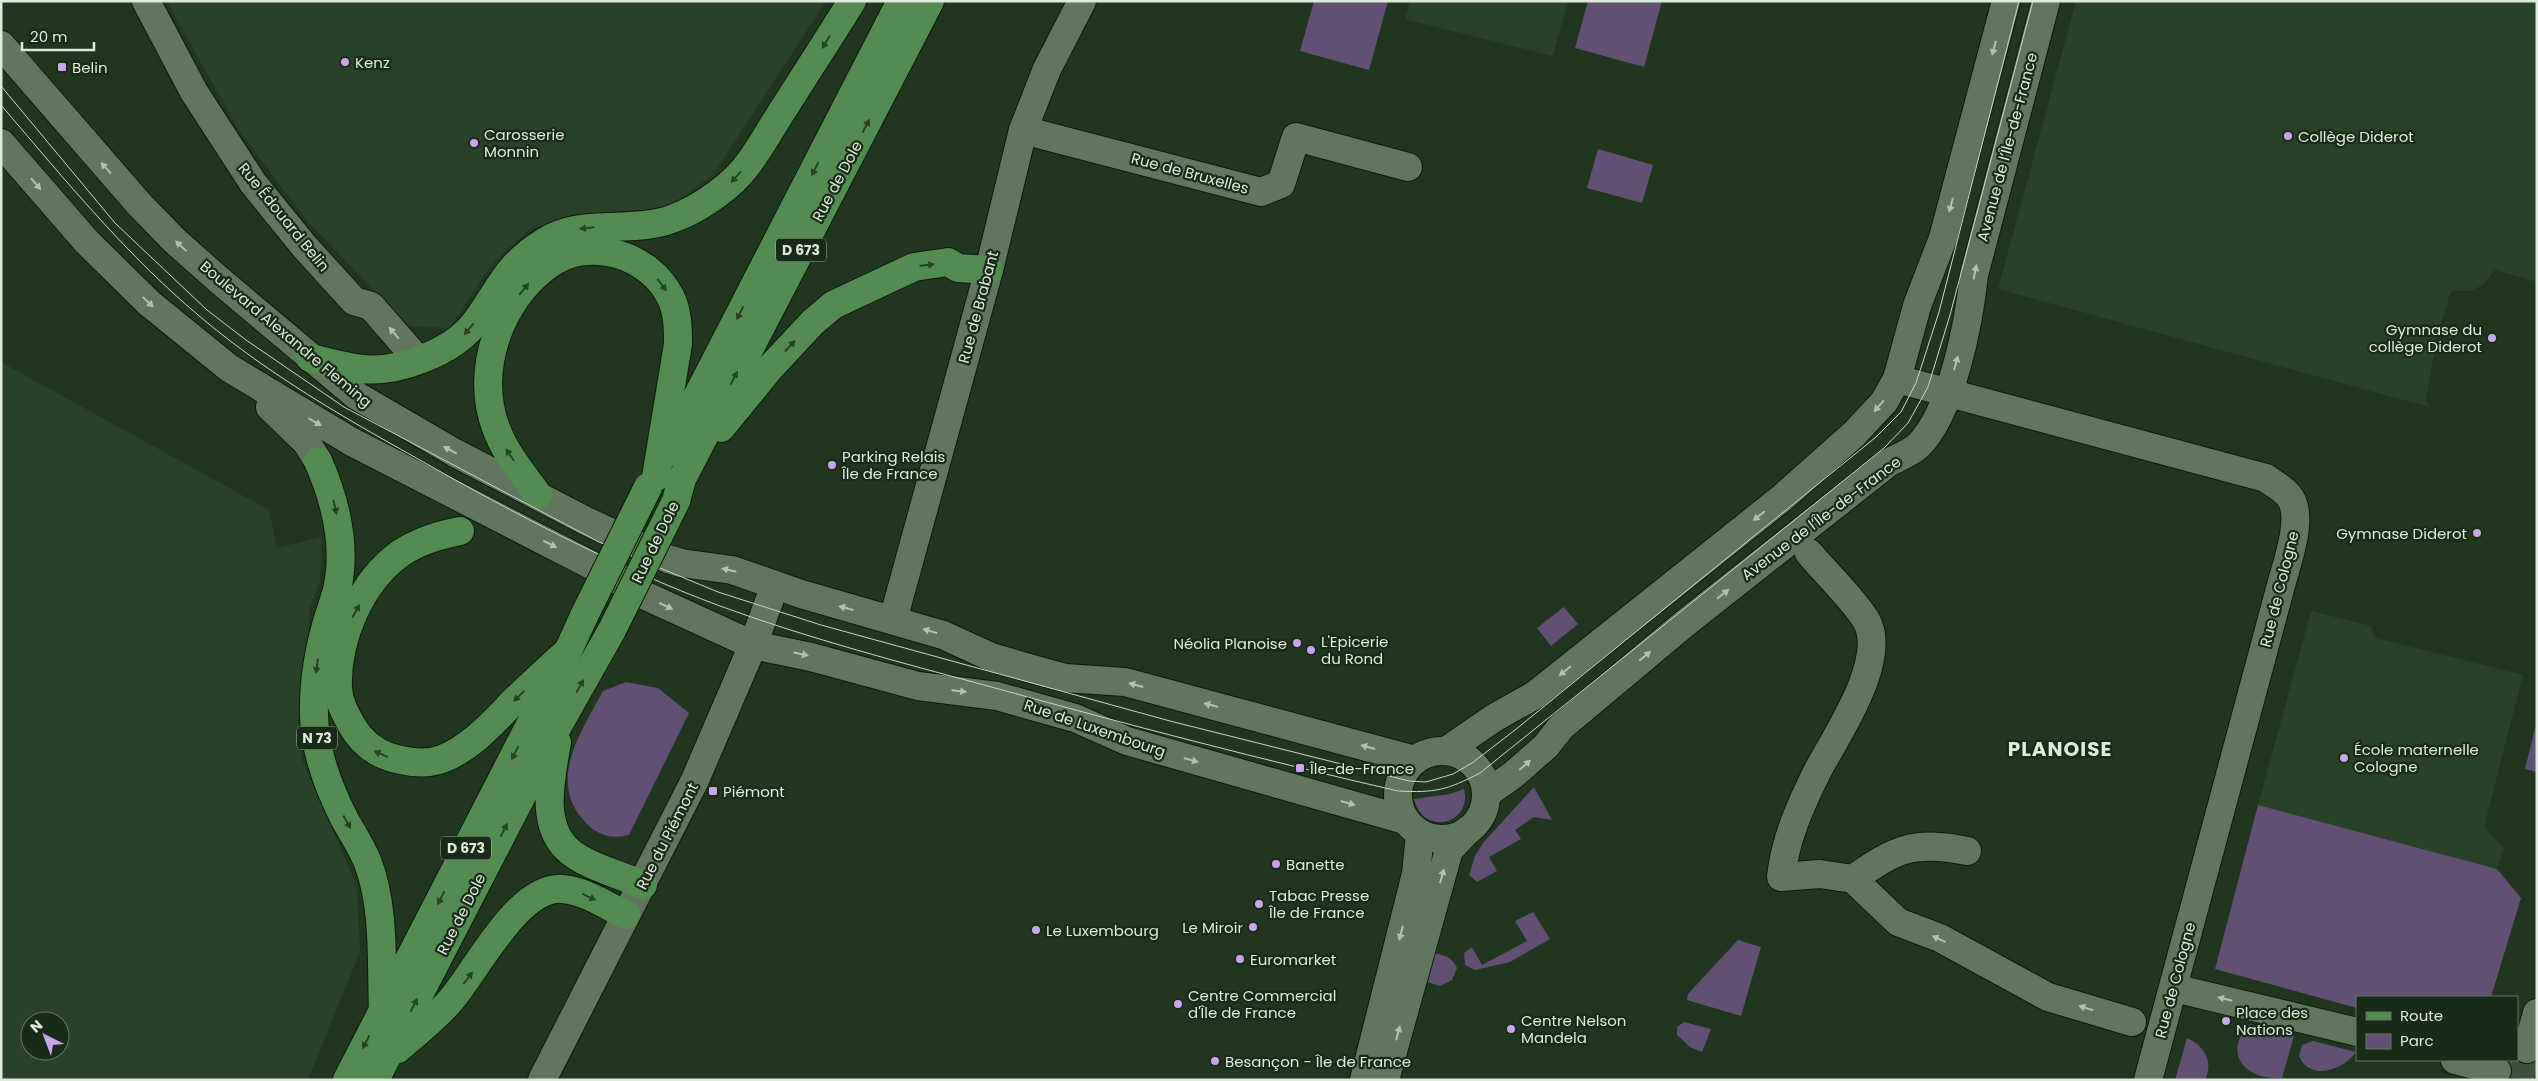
<svg xmlns="http://www.w3.org/2000/svg" width="2538" height="1081" font-family="Poppins,sans-serif">
<style>
.built{fill:#294127;fill-rule:evenodd}
.green{fill:#614f74}
.lines{fill:none;stroke-linecap:round;stroke-linejoin:round}
.minor-tunnel{stroke:#3d513b;stroke-width:28;stroke-dasharray:28 14;stroke-linecap:butt}
.minor-casing{stroke:#091d08;stroke-width:30}
.major-casing{stroke:#091d08;stroke-width:30}
.minor{stroke:#60775e;stroke-width:28}
.major{stroke:#538c50;stroke-width:28}
.tram{stroke:#c9d7c8;stroke-width:1}
.major-bridge-casing{stroke:#091d08;stroke-width:30;stroke-linecap:butt}
.major-bridge{stroke:#538c50;stroke-width:28}
.oneway{fill:#264324}
.oneway2{fill:#b1c2b0}
.poi-dot{fill:#c9a5ee;stroke:#172b16;stroke-width:2}
.labels{text-anchor:middle;dominant-baseline:central;stroke-width:4.5;stroke-linejoin:round;paint-order:stroke}
.shield{fill:#172b16;stroke:#a2b1a1;stroke-width:1}
.shield-label{font-size:14px;font-weight:bold;fill:#ddeadc}
.poi-label{font-size:15px;fill:#ddeadc;stroke:#172b16;text-anchor:start}
.street-label{font-size:15px;fill:#ddeadc;stroke:#172b16}
.district-label{font-size:20px;font-weight:bold;letter-spacing:1px;fill:#ddeadc;stroke:#172b16}
</style>
<rect width="100%" height="100%" fill="#21361f"/>
<g class="built">
<polygon points="166,1 826,1 713,175 665,210 531,228 491,265 450,328 409,326 307,221 240,132"/>
<polygon points="1410,1 1568,1 1553,56 1405,19"/>
<polygon points="2076,1 2537,1 2537,282 2495,270 2484,284 2471,291 2451,291 2437,337 2426,399 2429,407 1998,289"/>
<path d="M 1,362 L 269,510 L 277,548 L 322,537 L 320,581 L 310,608 L 301,757 L 357,886 L 360,952 L 308,1080 L 1,1080 ZM 30,1021 L 60,1021 L 60,1051 L 30,1051 Z"/>
<polygon points="2311,611 2371,626 2375,638 2523,675 2484,827 2504,848 2497,869 2258,805"/>
</g>
<g class="green">
<polygon points="1314,1 1388,1 1369,70 1300,51"/>
<polygon points="1588,1 1662,1 1644,67 1575,48"/>
<polygon points="1598,149 1653,165 1642,203 1587,188"/>
<polygon points="1564,607 1578,624 1551,646 1537,628"/>
<path d="M 626,682 L 658,688 L 689,713 L 629,835 C 613,839 599,836 587,824 C 545,782 581,733 603,691 Z"/>
<polygon points="2536,725 2537,725 2537,772 2525,769"/>
<polygon points="1534,787 1552,820 1534,817 1515,830 1521,839 1489,857 1497,871 1477,882 1469,875 1475,856 1483,843"/>
<path d="M 1464,789 C 1473,824 1423,837 1414,799 L 1450,794 Z"/>
<polygon points="2258,805 2497,869 2521,898 2491,997 2357,997 2357,1008 2215,969"/>
<polygon points="1533,912 1550,939 1510,962 1475,970 1465,965 1464,953 1472,947 1482,965 1527,941 1515,921"/>
<polygon points="1738,940 1761,947 1741,1016 1687,1000 1688,994"/>
<path d="M 1429,952 C 1442,955 1451,955 1457,968 L 1452,980 L 1440,986 L 1421,980 Z"/>
<polygon points="1684,1022 1711,1029 1702,1052 1690,1047 1677,1035 1677,1027"/>
<path d="M 2250,1024 L 2294,1036 L 2282,1078 C 2244,1081 2222,1052 2250,1024 Z"/>
<path d="M 2187,1038 C 2204,1046 2214,1061 2205,1080 L 2175,1080 Z"/>
<path d="M 2313,1041 L 2356,1052 C 2343,1071 2309,1081 2299,1056 L 2302,1045 Z"/>
</g>
<g class="lines">
<polyline class="minor-tunnel" points="2519,1080 2527,1049"/>
<g class="minor-casing">
<g id="minor">
<polyline points="146,1 194,92 253,183 304,246 354,301 371,306 418,360"/>
<polyline points="1,45 139,204 175,241 219,280 357,396 455,453 586,521 668,559 681,563 732,570 801,594 943,635 991,657 1025,667 1065,678 1125,682 1415,760"/>
<polyline points="1023,130 1261,192 1281,184 1296,137 1408,167"/>
<polyline points="1,143 87,242 149,303 229,368 352,442 593,566 646,596 753,645 811,657 918,686 997,696 1075,718 1127,741 1405,820"/>
<path d="M 1897,379 L 2266,478 C 2273,483 2282,488 2288,495 C 2306,514 2286,565 2280,589 L 2148,1080"/>
<polyline points="270,407 307,443 318,461"/>
<path d="M 1809,553 C 1825,572 1854,600 1866,620 C 1889,659 1836,736 1818,770 C 1801,804 1785,839 1781,877 L 1820,874 L 1853,879 L 1898,922 L 1940,938 L 2048,997 L 2132,1022"/>
<polyline points="893,620 989,270 1023,130 1047,69 1082,1"/>
<polyline points="1446,751 1494,718 1535,695 1782,498 1854,434 1884,402 1897,379 1917,306 1943,238 2006,1"/>
<circle cx="1442" cy="795" r="44"/>
<path d="M 1486,794 L 1513,775 L 1546,746 L 1561,727 L 1684,624 L 1888,463 C 1897,458 1910,453 1918,446 C 1952,413 1969,322 1974,275 L 2046,1"/>
<path d="M 1853,879 C 1896,849 1913,840 1967,851"/>
<polyline points="2174,988 2357,1032"/>
<polyline points="2527,1049 2537,1013"/>
<polyline points="2455,1060 2497,1071"/>
<polyline points="542,1080 695,780 753,645 775,585"/>
<polyline points="1364,1080 1416,874 1420,834"/>
<polyline points="1385,1080 1449,850 1468,830"/>
</g>
</g>
<g class="major-casing">
<g id="major">
<path d="M 310,358 C 327,362 345,367 362,369 C 398,373 452,352 474,324 C 500,290 504,267 544,242 C 581,218 625,233 666,221 C 691,213 713,199 733,181 C 752,163 765,138 779,116 C 803,78 828,40 852,1"/>
<polyline points="721,428 770,368 813,322 833,305 914,267 948,262 958,268 989,270"/>
<polyline points="668,453 901,1"/>
<path d="M 318,461 C 336,502 347,546 337,590 C 334,601 330,612 327,622 C 318,653 313,684 314,716 C 315,753 328,787 345,820 C 353,834 362,848 368,863 C 385,908 381,962 383,1010"/>
<path d="M 538,495 C 523,474 505,453 496,428 C 474,371 500,298 550,264 C 590,236 649,255 670,296 C 678,311 678,329 678,344 L 656,477"/>
<polyline points="676,501 682,479 930,1"/>
<path d="M 460,531 C 439,535 419,541 401,553 C 360,582 336,640 338,689 C 339,702 345,713 351,724 C 362,744 379,756 401,760 C 414,763 429,764 442,759 C 472,748 496,719 518,697 C 534,682 551,666 568,651"/>
<path d="M 557,742 C 552,775 539,822 567,849 C 583,865 621,875 643,885"/>
<path d="M 398,1049 C 416,1033 436,1018 451,1000 C 477,970 518,885 563,889 C 585,891 607,906 626,915"/>
<polyline points="347,1080 568,651 584,616"/>
<polyline points="375,1080 559,724 612,630"/>
</g>
</g>
<use href="#minor" class="minor"/>
<use href="#major" class="major"/>
<g class="tram">
<polyline points="1,86 115,223 207,310 246,340 344,407 599,542 660,568 718,592 821,625 1170,721 1409,781 1426,782 1453,774 1472,763 1515,730 1876,437 1901,412 1916,383 1939,312 2019,1"/>
<path d="M 1,105 C 65,180 128,257 204,320 C 270,375 343,417 418,459 C 515,514 615,567 720,606 C 810,639 903,663 995,688 C 1129,725 1263,760 1398,791 C 1435,793 1447,790 1480,773 L 1884,448 L 1908,423 L 1928,387 L 1950,315 L 2033,1"/>
</g>
<g class="major-bridge-casing">
<g id="major-bridge">
<polyline points="584,616 648,487"/>
<polyline points="612,630 676,501"/>
</g>
</g>
<use href="#major-bridge" class="major-bridge"/>
</g>
<defs><path id="oneway-solid" d="M-6-.8H1V-3.2L6.5 0L1 3.2V.8H-6Z" transform="scale(1.25)"/></defs>
<g class="oneway">
<use href="#oneway-solid" transform="translate(826 42) rotate(122)"/>
<use href="#oneway-solid" transform="translate(866 126) rotate(-63)"/>
<use href="#oneway-solid" transform="translate(815 169) rotate(117)"/>
<use href="#oneway-solid" transform="translate(736 177) rotate(132)"/>
<use href="#oneway-solid" transform="translate(587 228) rotate(174)"/>
<use href="#oneway-solid" transform="translate(927 265) rotate(-7)"/>
<use href="#oneway-solid" transform="translate(662 285) rotate(53)"/>
<use href="#oneway-solid" transform="translate(524 289) rotate(-51)"/>
<use href="#oneway-solid" transform="translate(740 313) rotate(117)"/>
<use href="#oneway-solid" transform="translate(469 329) rotate(130)"/>
<use href="#oneway-solid" transform="translate(790 346) rotate(-47)"/>
<use href="#oneway-solid" transform="translate(734 378) rotate(-62)"/>
<use href="#oneway-solid" transform="translate(510 455) rotate(-124)"/>
<use href="#oneway-solid" transform="translate(335 507) rotate(77)"/>
<use href="#oneway-solid" transform="translate(356 611) rotate(-61)"/>
<use href="#oneway-solid" transform="translate(317 666) rotate(98)"/>
<use href="#oneway-solid" transform="translate(580 686) rotate(-61)"/>
<use href="#oneway-solid" transform="translate(519 696) rotate(136)"/>
<use href="#oneway-solid" transform="translate(515 753) rotate(117)"/>
<use href="#oneway-solid" transform="translate(381 754) rotate(-156)"/>
<use href="#oneway-solid" transform="translate(347 822) rotate(61)"/>
<use href="#oneway-solid" transform="translate(504 830) rotate(-63)"/>
<use href="#oneway-solid" transform="translate(589 897) rotate(26)"/>
<use href="#oneway-solid" transform="translate(441 898) rotate(117)"/>
<use href="#oneway-solid" transform="translate(468 978) rotate(-53)"/>
<use href="#oneway-solid" transform="translate(414 1005) rotate(-63)"/>
<use href="#oneway-solid" transform="translate(366 1042) rotate(117)"/>
</g>
<g class="oneway2">
<use href="#oneway-solid" transform="translate(1994 48) rotate(105)"/>
<use href="#oneway-solid" transform="translate(106 168) rotate(-132)"/>
<use href="#oneway-solid" transform="translate(36 184) rotate(49)"/>
<use href="#oneway-solid" transform="translate(1951 205) rotate(105)"/>
<use href="#oneway-solid" transform="translate(181 246) rotate(-137)"/>
<use href="#oneway-solid" transform="translate(1975 272) rotate(-78)"/>
<use href="#oneway-solid" transform="translate(148 302) rotate(43)"/>
<use href="#oneway-solid" transform="translate(394 333) rotate(-131)"/>
<use href="#oneway-solid" transform="translate(1956 363) rotate(-74)"/>
<use href="#oneway-solid" transform="translate(1879 406) rotate(131)"/>
<use href="#oneway-solid" transform="translate(315 422) rotate(30)"/>
<use href="#oneway-solid" transform="translate(450 450) rotate(-152)"/>
<use href="#oneway-solid" transform="translate(1759 516) rotate(141)"/>
<use href="#oneway-solid" transform="translate(550 544) rotate(27)"/>
<use href="#oneway-solid" transform="translate(729 570) rotate(-167)"/>
<use href="#oneway-solid" transform="translate(1723 594) rotate(-38)"/>
<use href="#oneway-solid" transform="translate(666 606) rotate(25)"/>
<use href="#oneway-solid" transform="translate(846 608) rotate(-165)"/>
<use href="#oneway-solid" transform="translate(930 631) rotate(-163)"/>
<use href="#oneway-solid" transform="translate(801 654) rotate(12)"/>
<use href="#oneway-solid" transform="translate(1645 656) rotate(-40)"/>
<use href="#oneway-solid" transform="translate(1565 671) rotate(141)"/>
<use href="#oneway-solid" transform="translate(1136 685) rotate(-165)"/>
<use href="#oneway-solid" transform="translate(959 691) rotate(7)"/>
<use href="#oneway-solid" transform="translate(1211 705) rotate(-165)"/>
<use href="#oneway-solid" transform="translate(1368 747) rotate(-165)"/>
<use href="#oneway-solid" transform="translate(1191 760) rotate(16)"/>
<use href="#oneway-solid" transform="translate(1525 765) rotate(-41)"/>
<use href="#oneway-solid" transform="translate(1348 803) rotate(16)"/>
<use href="#oneway-solid" transform="translate(1442 876) rotate(-75)"/>
<use href="#oneway-solid" transform="translate(1401 933) rotate(104)"/>
<use href="#oneway-solid" transform="translate(1939 939) rotate(-155)"/>
<use href="#oneway-solid" transform="translate(2225 999) rotate(-166)"/>
<use href="#oneway-solid" transform="translate(2086 1008) rotate(-163)"/>
<use href="#oneway-solid" transform="translate(1398 1033) rotate(-75)"/>
</g>
<g class="poi-dot">
<circle cx="345" cy="62" r="5"/>
<rect x="57" y="62" width="10" height="10" rx="2.5"/>
<circle cx="2288" cy="136" r="5"/>
<circle cx="474" cy="143" r="5"/>
<circle cx="2492" cy="338" r="5"/>
<circle cx="832" cy="465" r="5"/>
<circle cx="2477" cy="533" r="5"/>
<circle cx="1297" cy="643" r="5"/>
<circle cx="1311" cy="650" r="5"/>
<circle cx="2344" cy="758" r="5"/>
<rect x="1295" y="763" width="10" height="10" rx="2.5"/>
<rect x="708" y="786" width="10" height="10" rx="2.5"/>
<circle cx="1276" cy="864" r="5"/>
<circle cx="1259" cy="904" r="5"/>
<circle cx="1253" cy="927" r="5"/>
<circle cx="1036" cy="930" r="5"/>
<circle cx="1240" cy="959" r="5"/>
<circle cx="1178" cy="1004" r="5"/>
<circle cx="2226" cy="1021" r="5"/>
<circle cx="1511" cy="1029" r="5"/>
<circle cx="1215" cy="1061" r="5"/>
</g>
<g class="labels">
<g class="shield">
<rect x="776" y="238.5" width="50" height="23" rx="4"/>
<rect x="297" y="726.5" width="40" height="23" rx="4"/>
<rect x="441" y="836.5" width="50" height="23" rx="4"/>
</g>
<g class="shield-label">
<text x="801" y="250">D 673</text>
<text x="317" y="738">N 73</text>
<text x="466" y="848">D 673</text>
</g>
<g class="poi-label">
<text x="355" y="62">Kenz</text>
<text x="72" y="67">Belin</text>
<text x="484" y="134">Carosserie<tspan x="484" dy="17">Monnin</tspan></text>
<text x="2298" y="136">Collège Diderot</text>
<text x="2482" y="329" text-anchor="end">Gymnase du<tspan x="2482" dy="17">collège Diderot</tspan></text>
<text x="842" y="456">Parking Relais<tspan x="842" dy="17">Île de France</tspan></text>
<text x="2467" y="533" text-anchor="end">Gymnase Diderot</text>
<text x="1321" y="641">L'Epicerie<tspan x="1321" dy="17">du Rond</tspan></text>
<text x="1287" y="643" text-anchor="end">Néolia Planoise</text>
<text x="2354" y="749">École maternelle<tspan x="2354" dy="17">Cologne</tspan></text>
<text x="1310" y="768">Île-de-France</text>
<text x="723" y="791">Piémont</text>
<text x="1286" y="864">Banette</text>
<text x="1269" y="895">Tabac Presse<tspan x="1269" dy="17">Île de France</tspan></text>
<text x="1243" y="927" text-anchor="end">Le Miroir</text>
<text x="1046" y="930">Le Luxembourg</text>
<text x="1250" y="959">Euromarket</text>
<text x="1188" y="995">Centre Commercial<tspan x="1188" dy="17">d'Île de France</tspan></text>
<text x="2236" y="1012">Place des<tspan x="2236" dy="17">Nations</tspan></text>
<text x="1521" y="1020">Centre Nelson<tspan x="1521" dy="17">Mandela</tspan></text>
<text x="1225" y="1061">Besançon - Île de France</text>
</g>
<g class="street-label">
<text transform="translate(2007 147) rotate(-75)">Avenue de l’Île-de-France</text>
<text transform="translate(1190 173) rotate(15)">Rue de Bruxelles</text>
<text transform="translate(837 181) rotate(-62)">Rue de Dole</text>
<text transform="translate(284 217) rotate(51)">Rue Édouard Belin</text>
<text transform="translate(978 307) rotate(-75)">Rue de Brabant</text>
<text transform="translate(286 334) rotate(40)">Boulevard Alexandre Fleming</text>
<text transform="translate(1821 518) rotate(-37)">Avenue de l’Île-de-France</text>
<text transform="translate(655 542) rotate(-64)">Rue de Dole</text>
<text transform="translate(2279 589) rotate(-76)">Rue de Cologne</text>
<text transform="translate(1095 728) rotate(19)">Rue de Luxembourg</text>
<text transform="translate(667 836) rotate(-63)">Rue du Piémont</text>
<text transform="translate(461 914) rotate(-63)">Rue de Dole</text>
<text transform="translate(2175 980) rotate(-75)">Rue de Cologne</text>
</g>
<g class="district-label">
<text x="2060" y="749">PLANOISE</text>
</g>
</g>
<rect width="2538" height="1081" fill="none" stroke="#ddeadc" stroke-width="5"/>
<rect x="2356" y="996" width="162" height="65" fill="#172b16" stroke="#667765"/>
<rect x="2366" y="1012" width="25" height="8" fill="#538c50" stroke="#667765"/>
<text x="2400" y="1021" font-size="15" fill="#ddeadc">Route</text>
<rect x="2366" y="1034" width="25" height="15" fill="#614f74" stroke="#667765"/>
<text x="2400" y="1046" font-size="15" fill="#ddeadc">Parc</text>
<g transform="translate(45 1036) rotate(318)"><circle r="24" fill="#172b16" stroke="#667765"/>
<path d="M0-4L9 19L0 12L-9 19Z" fill="#c9a5ee"/>
<text y="-8" font-size="14" font-weight="bold" text-anchor="middle" fill="#ddeadc">N</text>
</g>
<path d="M22 42v8h72v-8" fill="none" stroke="#ddeadc" stroke-width="2.5"/>
<text x="30" y="42" font-size="15" fill="#ddeadc" stroke="#172b16" stroke-width="4" paint-order="stroke">20 m</text>
</svg>
